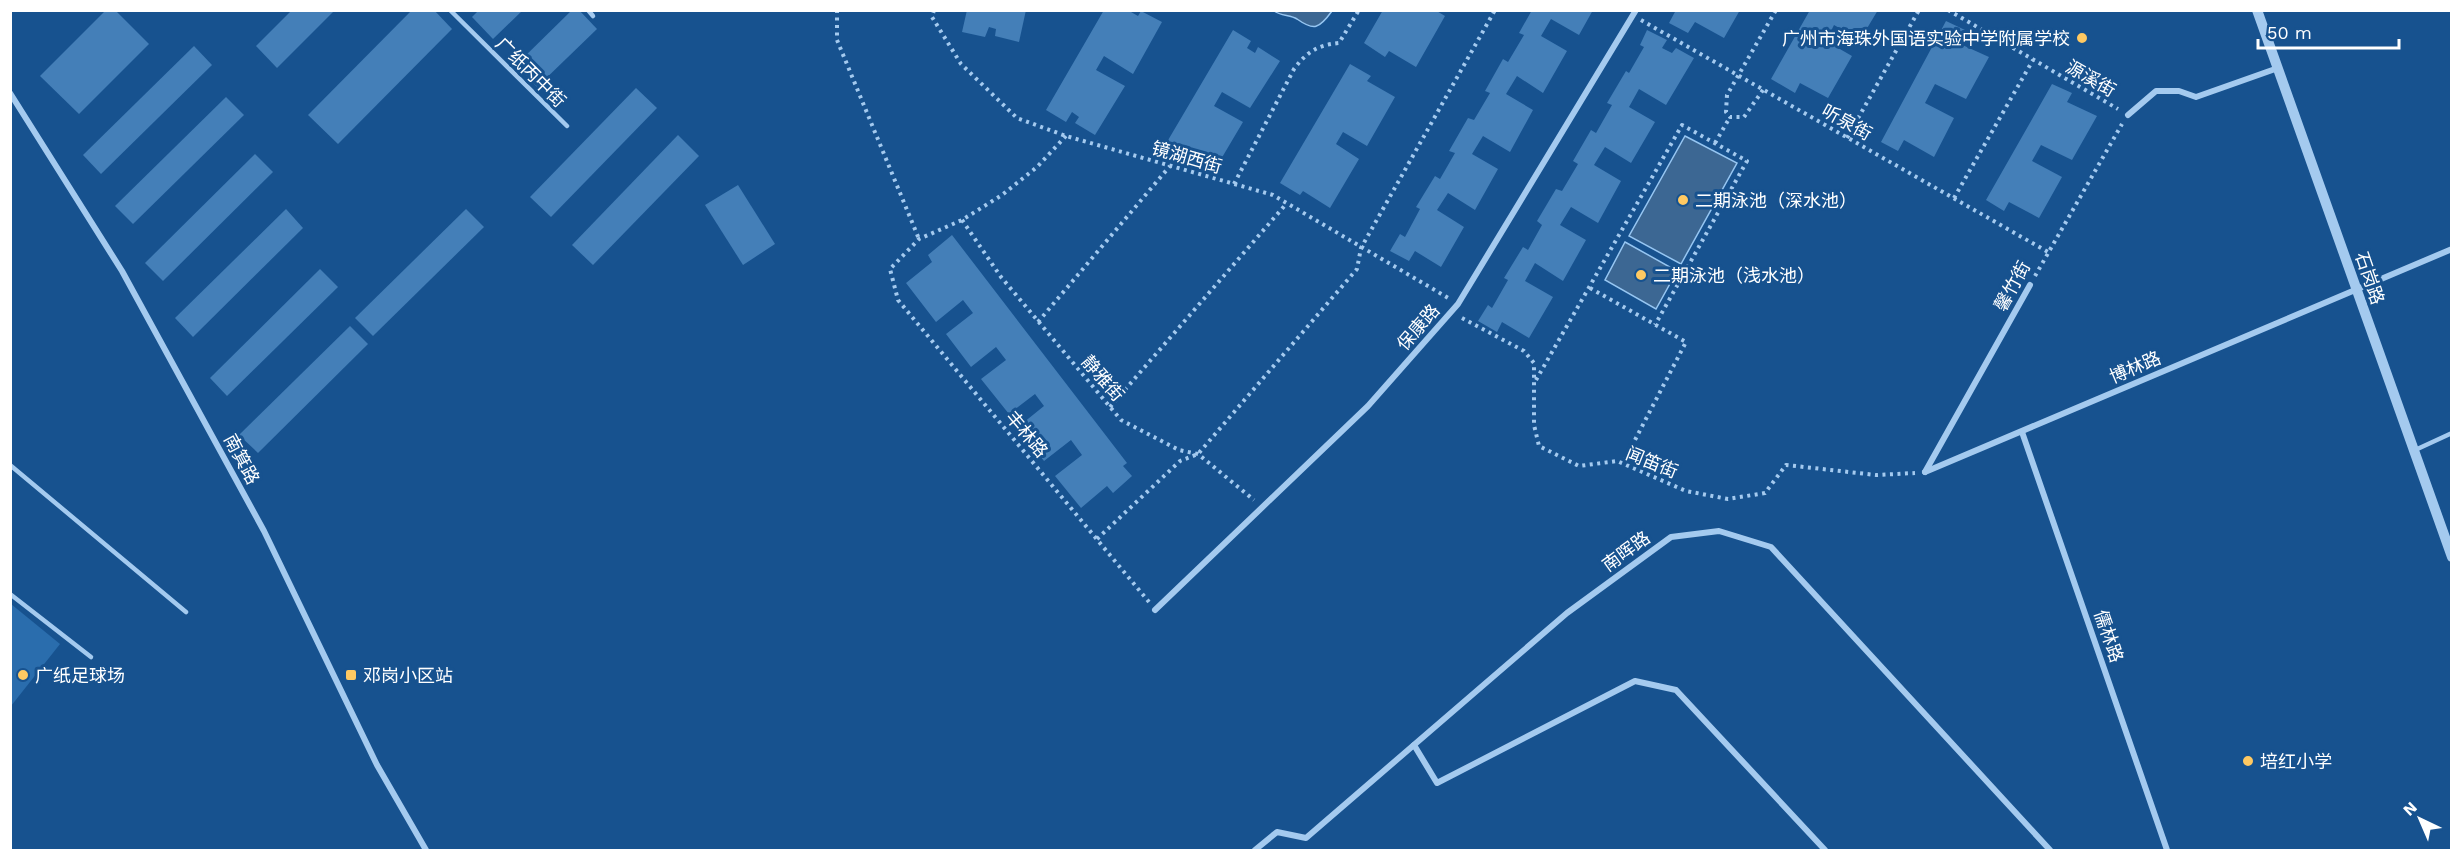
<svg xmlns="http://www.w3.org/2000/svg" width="2462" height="861" font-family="'Work Sans','Noto Sans SC',sans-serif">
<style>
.green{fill:#2a6dad}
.water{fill:#3c6793;stroke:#96c6f2;stroke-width:1.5}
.building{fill:#447fb8}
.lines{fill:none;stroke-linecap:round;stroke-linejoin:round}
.path{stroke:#a4caef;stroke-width:4;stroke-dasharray:3 4.5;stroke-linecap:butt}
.service{stroke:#a4caef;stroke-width:4.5}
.minor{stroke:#a4caef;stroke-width:6}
.tertiary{stroke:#a4caef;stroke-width:10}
.poi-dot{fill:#ffc962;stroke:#17528f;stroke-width:2}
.labels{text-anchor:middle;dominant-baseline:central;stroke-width:6;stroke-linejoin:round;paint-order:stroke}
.poi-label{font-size:18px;fill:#fff;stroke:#17528f;text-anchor:start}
.street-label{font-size:18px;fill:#fff;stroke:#17528f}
</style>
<rect width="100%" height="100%" fill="#17528f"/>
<polygon class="green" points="11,604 60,644 11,706"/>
<g class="water">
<path d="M 1274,11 L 1332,11 C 1319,29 1314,31 1297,19 C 1290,15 1281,16 1274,11 Z"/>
<polygon points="1685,136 1737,163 1681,264 1629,236"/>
<polygon points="1625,242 1677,271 1656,309 1605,280"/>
</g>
<g class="building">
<polygon points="106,10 115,10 149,44 79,114 40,76"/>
<polygon points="292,10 335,10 277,68 256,46"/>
<polygon points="412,10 434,10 452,29 338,144 308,115"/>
<polygon points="479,10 523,10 493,39 472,17"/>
<polygon points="572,10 579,10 597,29 537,87 516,65"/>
<polygon points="967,10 1026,10 1019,42 995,36 996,29 989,27 985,37 962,32"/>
<polygon points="1104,10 1132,10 1131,12 1138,16 1141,11 1162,22 1133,74 1104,56 1096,70 1125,86 1095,135 1075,123 1079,117 1072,112 1066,122 1046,110"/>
<polygon points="1383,10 1435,10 1445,16 1416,67 1389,51 1385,57 1364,43"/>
<polygon points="1532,10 1593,10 1579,35 1551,19 1541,36 1567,51 1543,93 1517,76 1506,94 1533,110 1510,152 1483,136 1472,154 1498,169 1475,210 1448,193 1437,210 1464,227 1441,267 1415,251 1409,261 1390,251 1400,234 1405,237 1420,209 1416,207 1435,176 1440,179 1455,153 1449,151 1468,118 1474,120 1490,93 1485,91 1503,59 1508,62 1524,35 1519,33"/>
<polygon points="1676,10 1740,10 1724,38 1695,22 1688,33 1669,23"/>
<polygon points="1810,10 1878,10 1860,40 1834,25 1826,41 1852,56 1828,98 1800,83 1795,93 1771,79"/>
<polygon points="1946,21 1965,30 1958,43 1989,57 1966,99 1935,84 1925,103 1954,118 1934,157 1904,140 1898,151 1881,142"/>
<polygon points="1233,30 1251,41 1247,48 1255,53 1258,47 1280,61 1250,108 1222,92 1214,106 1243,122 1214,171 1194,159 1198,153 1189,149 1184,158 1164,147"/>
<polygon points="1647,30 1667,40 1662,48 1672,53 1676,48 1694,58 1666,105 1639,89 1629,107 1655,122 1631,163 1605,147 1594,165 1621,181 1598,223 1571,207 1560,225 1586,240 1563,281 1535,263 1525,281 1553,297 1529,338 1502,322 1497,332 1478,321 1488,305 1492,308 1508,280 1504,278 1523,247 1528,250 1542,225 1537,221 1556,189 1562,191 1578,164 1573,161 1591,130 1596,133 1612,105 1607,103 1626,71 1629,73 1644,47 1640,45"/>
<polygon points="194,46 212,65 101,174 83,155"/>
<polygon points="1350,64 1371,76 1367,81 1395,97 1367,146 1343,132 1336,144 1359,159 1330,208 1303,191 1300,195 1280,183"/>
<polygon points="2052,84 2072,93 2067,102 2097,116 2072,160 2041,145 2032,161 2062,177 2039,218 2009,202 2004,211 1986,200"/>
<polygon points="636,88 657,108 551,217 530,197"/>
<polygon points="226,97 244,115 133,224 115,206"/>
<polygon points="678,135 699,156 593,265 572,245"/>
<polygon points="255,154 273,172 163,281 145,263"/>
<polygon points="738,185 775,244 743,265 705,205"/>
<polygon points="286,209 303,228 193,337 175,318"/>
<polygon points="466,209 484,227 373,336 355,318"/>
<polygon points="952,235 1127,463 1123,466 1132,476 1113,493 1107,486 1081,508 1055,476 1082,455 1071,440 1044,461 1018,427 1044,406 1035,394 1009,414 981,379 1006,360 996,347 971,367 946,334 973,313 963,300 936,322 906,283 932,262 928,255"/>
<polygon points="320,269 338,287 227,396 210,378"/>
<polygon points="350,326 368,344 258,453 239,435"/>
</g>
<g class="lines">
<g class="path">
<polyline points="837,10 837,40 919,239"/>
<polyline points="934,10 932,17 961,64 1017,118 1066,136 1273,195 1450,299"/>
<polyline points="1948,10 2118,109"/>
<polyline points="1641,20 2048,252"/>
<polyline points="1763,90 1744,117 1730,117 1726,112 1727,95 1776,10"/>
<polyline points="1066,136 1037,167 1002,195 962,220 919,239 890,269 898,300 1149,602"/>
<polyline points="1847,138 1919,10"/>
<polyline points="1715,143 1730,117"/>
<path d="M 1234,184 L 1294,69 C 1307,52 1317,45 1339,43 L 1359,10"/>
<polyline points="1954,198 2033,60"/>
<polyline points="962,220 1001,277 1121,420 1179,450 1198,454 1254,500"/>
<polyline points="2035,276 2122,124"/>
<polyline points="1590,288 1686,342 1623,463"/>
<polyline points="1462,318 1524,351 1534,363 1534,425 1539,446 1579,466 1617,461 1686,491 1728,499 1765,493 1786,465 1876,475 1915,473"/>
<polyline points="1038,322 1170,166"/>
<polyline points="1536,380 1682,125 1747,161 1655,325"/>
<polyline points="1110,407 1287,203"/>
<polyline points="1097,539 1180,461 1198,454 1357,269 1361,248 1495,10"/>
</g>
<g class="service">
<polyline points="450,10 567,126"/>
<polyline points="588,10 593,16"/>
<polyline points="2413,451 2452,433"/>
<polyline points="10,465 186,612"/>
<polyline points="10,594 91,657"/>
</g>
<g class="minor">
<polyline points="10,93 122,271 264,531 377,765 426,850"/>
<polyline points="2128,115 2156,91 2179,91 2196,97 2278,68"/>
<polyline points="2022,432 2167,850"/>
<polyline points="1925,472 2452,249"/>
<polyline points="1925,472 2030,285"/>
<polyline points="1155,610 1368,406 1458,304 1636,10"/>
<polyline points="1414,745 1437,783 1635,681 1676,690 1825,850"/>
<polyline points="1255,850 1277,832 1306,838 1567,613 1671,537 1719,531 1771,547 2050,850"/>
</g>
<polyline class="tertiary" points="2257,10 2452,557"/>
</g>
<g class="poi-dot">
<circle cx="2082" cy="38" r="6"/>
<circle cx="1683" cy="200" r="6"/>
<circle cx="1641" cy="275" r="6"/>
<circle cx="23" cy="675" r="6"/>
<rect x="345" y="669" width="12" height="12" rx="3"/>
<circle cx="2248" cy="761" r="6"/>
</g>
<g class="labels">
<g class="poi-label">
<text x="2070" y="38" text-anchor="end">广州市海珠外国语实验中学附属学校</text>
<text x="1695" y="200">二期泳池（深水池）</text>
<text x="1653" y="275">二期泳池（浅水池）</text>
<text x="35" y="675">广纸足球场</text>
<text x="363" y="675">邓岗小区站</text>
<text x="2260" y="761">培红小学</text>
</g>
<g class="street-label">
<text transform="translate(531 72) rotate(45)">广纸丙中街</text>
<text transform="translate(2091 78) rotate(30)">源溪街</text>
<text transform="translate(1847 122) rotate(29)">听泉街</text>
<text transform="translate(1187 157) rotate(16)">镜湖西街</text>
<text transform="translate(2370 278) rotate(71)">石岗路</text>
<text transform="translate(2012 286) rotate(-61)">馨竹街</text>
<text transform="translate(1418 327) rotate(-49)">保康路</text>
<text transform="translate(2135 367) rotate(-23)">博林路</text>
<text transform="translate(1103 378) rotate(49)">静雅街</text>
<text transform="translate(1027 434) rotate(50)">丰林路</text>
<text transform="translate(242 459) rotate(62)">南箕路</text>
<text transform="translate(1652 462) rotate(22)">闻笛街</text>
<text transform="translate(1626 551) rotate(-36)">南晖路</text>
<text transform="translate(2109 636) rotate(71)">儒林路</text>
</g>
</g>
<rect width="2462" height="861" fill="none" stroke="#ffffff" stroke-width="24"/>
<g transform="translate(2420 819) rotate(316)" stroke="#17528f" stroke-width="4.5" paint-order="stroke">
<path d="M0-4.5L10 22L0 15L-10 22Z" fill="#ffffff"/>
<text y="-9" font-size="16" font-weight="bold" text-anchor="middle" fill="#ffffff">N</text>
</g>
<path d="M2258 39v9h141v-9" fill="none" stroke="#ffffff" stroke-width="3"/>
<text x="2267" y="39" font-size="18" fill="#ffffff" stroke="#17528f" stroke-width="4.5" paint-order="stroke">50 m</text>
</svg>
